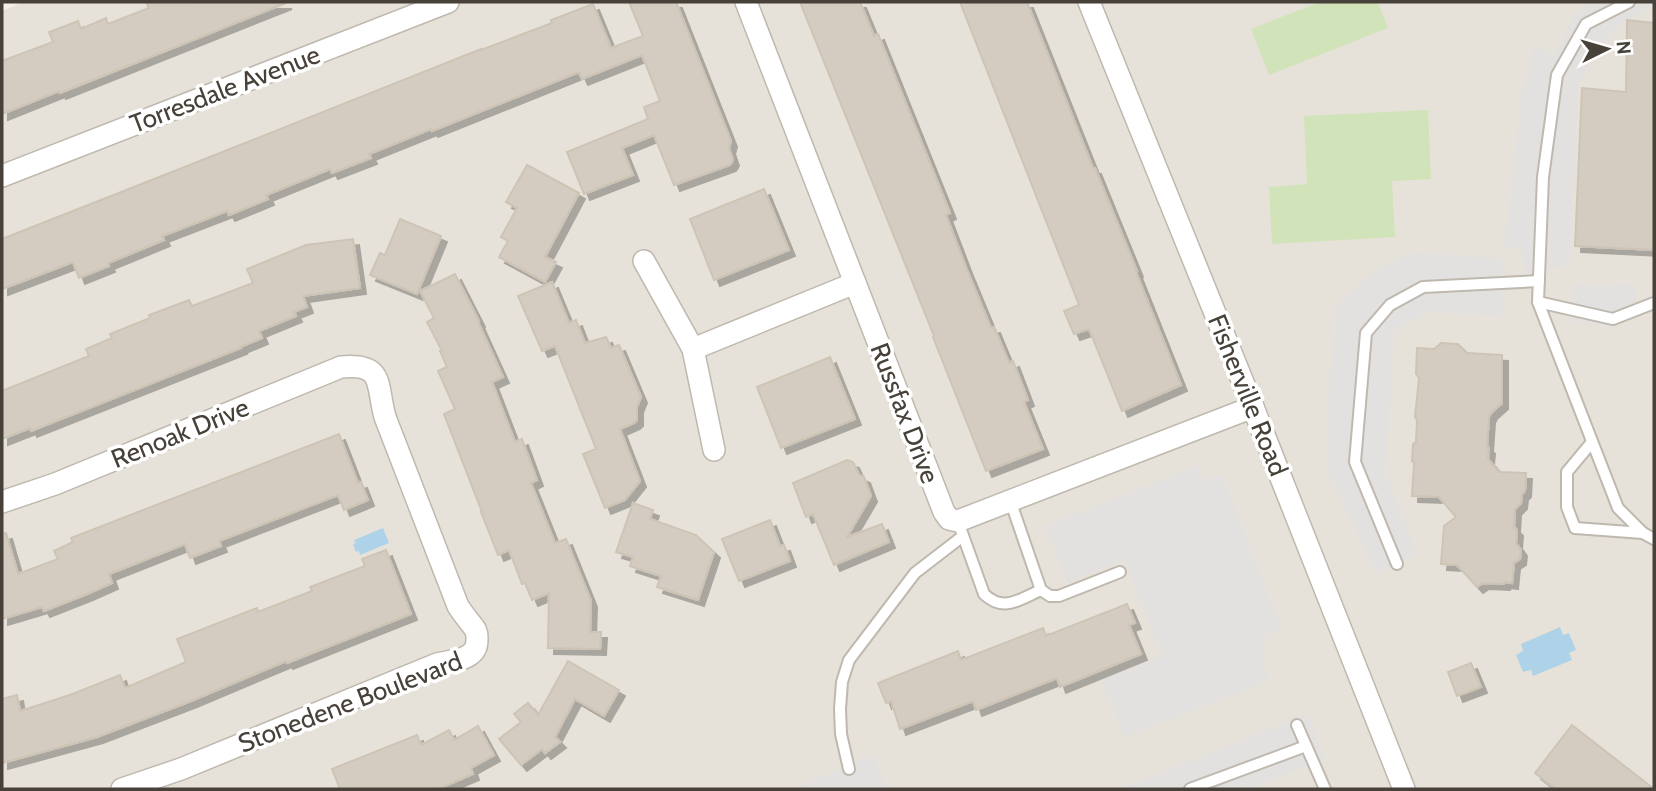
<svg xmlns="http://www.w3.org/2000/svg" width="1656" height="791" font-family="Cabin,sans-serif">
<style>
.residential{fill:#e7e2d9}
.green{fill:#d1e3b8}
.parking{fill:#e3e1df}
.water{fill:#aed3e9}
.building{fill:#d4ccc1;stroke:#cec4b5;stroke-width:2;filter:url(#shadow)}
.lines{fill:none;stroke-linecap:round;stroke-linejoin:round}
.lane-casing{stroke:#beb8ae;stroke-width:14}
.street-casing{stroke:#beb8ae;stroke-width:24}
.lane{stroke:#fff;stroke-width:10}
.street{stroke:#fff;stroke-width:21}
.labels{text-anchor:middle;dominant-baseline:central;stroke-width:7;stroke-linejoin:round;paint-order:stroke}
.street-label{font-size:26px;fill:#474139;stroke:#fff}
</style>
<defs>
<filter id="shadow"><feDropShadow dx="6" dy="6" stdDeviation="0" flood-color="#0004"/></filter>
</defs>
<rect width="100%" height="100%" fill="#f4f1eb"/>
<polygon class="residential" points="23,2 1654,2 1654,789 2,789 2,11"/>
<g class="green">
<polygon points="1320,2 1378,2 1388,28 1269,75 1251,29"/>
<polygon points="1428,110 1431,179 1392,181 1395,237 1272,244 1269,187 1307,184 1304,116"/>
</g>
<g class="parking">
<polygon points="1592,2 1654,2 1654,7 1625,21 1599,46 1579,84 1570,266 1526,274 1521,246 1504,248 1521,98 1534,46 1554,55 1574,15"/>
<polygon points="1418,252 1505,259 1504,317 1429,312 1394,331 1386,474 1418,555 1375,573 1326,467 1328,399 1336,305 1377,269 1409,253"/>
<polygon points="1573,283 1590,286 1634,283 1637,302 1654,294 1654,309 1608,327 1569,321"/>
<polygon points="1199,465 1202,478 1208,480 1222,474 1282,630 1266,635 1263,664 1270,681 1124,737 1101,680 1162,656 1124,560 1067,583 1045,526"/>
<polygon points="1308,714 1326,759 1248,789 1120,789"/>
<polygon points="873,755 887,789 792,789"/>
</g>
<g class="water">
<polygon points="383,528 389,543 360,555 359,551 356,552 353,544 356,543 354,540"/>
<polygon points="1560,627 1563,635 1569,633 1576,650 1569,653 1572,660 1533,676 1531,670 1523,672 1516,655 1523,651 1521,644"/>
</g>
<g class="building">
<polygon points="146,2 286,3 60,93 59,91 2,114 2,61 53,42 49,32 78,21 81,29 106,18 108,24 149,8"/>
<polygon points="629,2 676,2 731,141 729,148 733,160 730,165 674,185 654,135 622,148 633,175 584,194 567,152 648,119 644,107 660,101 642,55 582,79 579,72 432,131 431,129 369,154 371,158 332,173 330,169 266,195 268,199 229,215 227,211 162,236 164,240 108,263 109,266 79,278 73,262 2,289 2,239 220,153 481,49 481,50 552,23 551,20 593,4 611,48 643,36"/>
<polygon points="800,2 860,2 874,36 878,34 950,213 946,215 967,270 991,328 994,327 1009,363 1013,361 1028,400 1024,402 1043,449 986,471 933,337 934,336"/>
<polygon points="960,2 1027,2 1093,168 1095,168 1137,271 1136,272 1181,385 1122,411 1089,329 1074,334 1064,311 1079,305"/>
<polygon points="1627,20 1654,23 1654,250 1575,246 1582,88 1626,92"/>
<polygon points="527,165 579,193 545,257 556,262 545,282 499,257 508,241 501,237 517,208 506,202"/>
<polygon points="764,189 789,250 714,280 690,219"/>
<polygon points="400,219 441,236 417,294 370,275 380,253 385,255"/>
<polygon points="353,239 360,288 303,296 307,307 294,312 296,316 259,331 262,338 240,347 241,348 31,431 30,428 2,439 2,391 89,356 86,349 112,338 110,334 150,318 149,315 189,300 192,306 253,283 247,269 306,245"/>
<polygon points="455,274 479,321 478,322 503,377 492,382 515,442 522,439 537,480 531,483 555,543 566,539 591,601 590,632 601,632 600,649 548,648 549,593 532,600 525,583 522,584 509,550 498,555 481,512 482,512 444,414 455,409 438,371 447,367 440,351 442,351 427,322 434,318 420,291"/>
<polygon points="552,282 569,323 576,320 585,343 606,337 611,348 619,345 641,397 637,407 637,420 634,423 620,429 640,481 625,500 605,508 583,454 596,449 555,346 542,351 518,296"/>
<polygon points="1441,343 1458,344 1467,353 1502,355 1502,403 1491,413 1489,417 1487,446 1489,448 1488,459 1499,472 1526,473 1525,491 1522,494 1521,503 1515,509 1514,527 1517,530 1516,543 1521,550 1520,559 1514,563 1512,583 1505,582 1504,584 1483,583 1477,587 1457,565 1441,564 1444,526 1456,517 1439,497 1412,496 1414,463 1412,461 1413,444 1416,442 1417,420 1415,417 1419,378 1416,374 1417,348 1434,349"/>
<polygon points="830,357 855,419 781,448 757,387"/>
<polygon points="339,434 358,483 361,482 368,500 344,510 338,495 219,541 221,546 190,558 185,544 109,574 112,583 87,594 44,611 42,607 2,619 2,534 6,533 18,574 58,559 54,551 73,542 71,538"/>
<polygon points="847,460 853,462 859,475 864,477 871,496 847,537 882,524 889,542 834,565 813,514 806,517 793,483"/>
<polygon points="633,503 653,510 650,519 696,535 714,552 698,600 657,587 661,576 630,566 633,557 616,552"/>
<polygon points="770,520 780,546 784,545 790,561 739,581 722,539"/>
<polygon points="386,550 411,614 287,663 286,661 191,701 97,737 2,763 2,699 17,695 20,711 70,695 120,675 125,688 186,662 177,639 257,608 258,612 312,591 310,587 365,566 362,559"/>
<polygon points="1127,604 1135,623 1129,625 1141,654 1060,687 1057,678 976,710 973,701 900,729 891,701 886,703 878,683 958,651 961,660 1043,628 1046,636"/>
<polygon points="568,661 619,690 604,716 575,699 555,737 560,742 545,753 542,749 521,765 499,739 521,722 514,714 528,703 538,715"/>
<polygon points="1471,663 1481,687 1457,696 1448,672"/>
<polygon points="1572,725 1654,789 1556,789 1535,773"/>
<polygon points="478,726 494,755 471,768 473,774 438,789 340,789 332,769 417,735 421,745 449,730 454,740"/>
</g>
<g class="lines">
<g class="lane-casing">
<g id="lane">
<polyline points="1629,2 1586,24 1557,75 1543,177 1538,302 1618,508 1643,533 1654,539"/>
<polyline points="1538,302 1613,319 1654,303"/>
<polyline points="1592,442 1567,472 1567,507 1575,528 1643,533"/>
<path d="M 961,530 L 984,594 C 1004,613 1020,599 1041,590 L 1010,500"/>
<polyline points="1397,564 1355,462 1366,333 1390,305 1423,287 1539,281"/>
<polyline points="1041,590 1050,596 1059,596 1120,572"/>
<polyline points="1297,725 1325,789"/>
<polyline points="849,769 841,734 840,709 842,682 849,660 915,573 963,536"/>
<polyline points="1190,789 1306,746"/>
</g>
</g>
<g class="street-casing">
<g id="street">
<polyline points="746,2 944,512 949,519 958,521 1253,407"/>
<polyline points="1089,2 1253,407 1404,789"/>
<polyline points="2,176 448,2"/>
<polyline points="644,261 693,349 714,450"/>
<polyline points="693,349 855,283"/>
<path d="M 2,502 L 55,484 L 341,367 C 385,363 376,384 385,417 L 458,606 C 463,614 469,621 475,629 C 477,634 477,634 477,640 C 477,661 452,660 437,664 L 181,769 L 122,789"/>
</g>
</g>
<use href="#lane" class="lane"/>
<use href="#street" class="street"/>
</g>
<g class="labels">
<g class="street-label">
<text transform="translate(225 89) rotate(-21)">Torresdale Avenue</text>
<text transform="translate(1248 395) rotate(68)">Fisherville Road</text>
<text transform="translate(905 413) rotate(69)">Russfax Drive</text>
<text transform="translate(180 433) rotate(-22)">Renoak Drive</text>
<text transform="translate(350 702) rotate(-21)">Stonedene Boulevard</text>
</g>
</g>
<rect width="1656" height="791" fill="none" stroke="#474139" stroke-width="7"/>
<g transform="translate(1607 49) rotate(85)" stroke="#ffffff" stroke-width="5" paint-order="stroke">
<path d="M0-5L12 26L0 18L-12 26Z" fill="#474139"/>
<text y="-10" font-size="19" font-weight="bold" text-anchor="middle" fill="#474139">N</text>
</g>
</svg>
